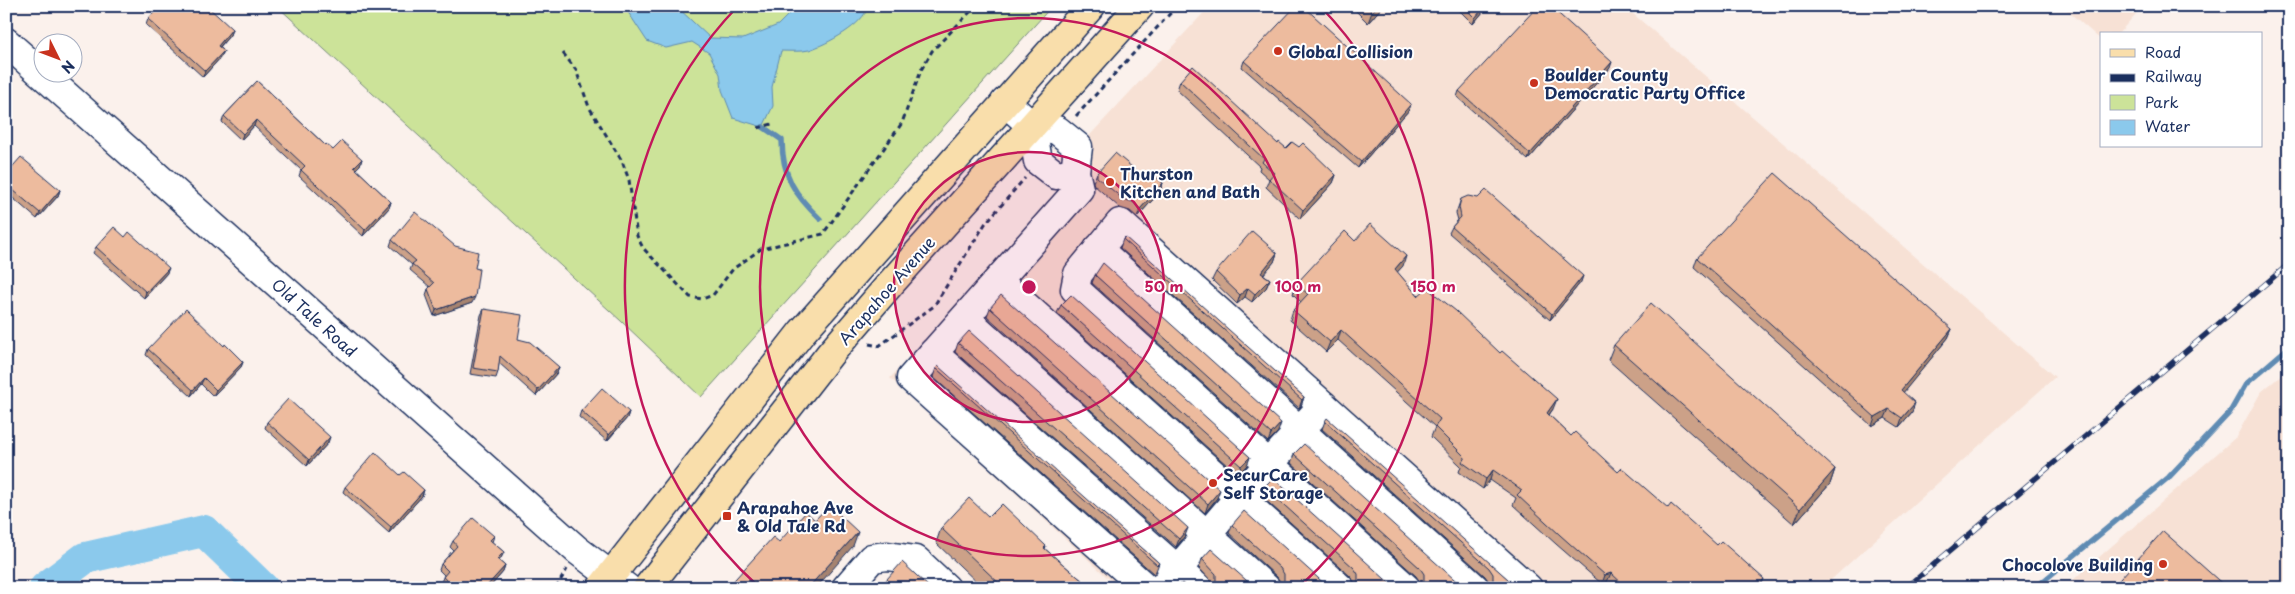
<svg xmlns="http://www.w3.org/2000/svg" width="2295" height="594" font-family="'Playpen Sans',sans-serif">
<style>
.built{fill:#f7e1d5}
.green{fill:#cce399;stroke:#74897c}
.water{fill:#8bc9ec;stroke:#5e8bb3}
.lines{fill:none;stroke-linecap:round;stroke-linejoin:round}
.stream{stroke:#5e8bb3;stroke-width:5.5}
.river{stroke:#8bc9ec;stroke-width:32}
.minor-casing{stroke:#1b2f5e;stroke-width:31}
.major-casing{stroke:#1b2f5e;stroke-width:31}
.path{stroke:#1b2f5e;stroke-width:3;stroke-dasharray:5 4;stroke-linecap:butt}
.minor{stroke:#fff;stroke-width:28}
.major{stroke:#f9deab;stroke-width:28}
.rail-casing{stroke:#1b2f5e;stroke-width:5.5}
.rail{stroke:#fff;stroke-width:4;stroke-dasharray:11;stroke-linecap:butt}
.wall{fill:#cca188;stroke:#1b2f5e}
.shaded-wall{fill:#a6836f;stroke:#1b2f5e}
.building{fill:#edbb9e;stroke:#1b2f5e}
.ring{fill:none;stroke:#c2185b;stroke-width:2.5}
.poi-dot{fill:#c8321e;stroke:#fff;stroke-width:2}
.labels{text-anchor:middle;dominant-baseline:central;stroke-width:4;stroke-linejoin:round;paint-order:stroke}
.poi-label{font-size:16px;font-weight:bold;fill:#1b2f5e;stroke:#fff;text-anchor:start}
.street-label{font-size:16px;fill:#1b2f5e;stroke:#fff}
.centre{fill:#c2185b;stroke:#fff;stroke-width:2.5}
.ring-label{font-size:15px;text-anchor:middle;font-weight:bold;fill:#c2185b;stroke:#fff;stroke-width:4;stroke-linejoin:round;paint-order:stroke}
</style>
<rect width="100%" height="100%" fill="#fbf1ec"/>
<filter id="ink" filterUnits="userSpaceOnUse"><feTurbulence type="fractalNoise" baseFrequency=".02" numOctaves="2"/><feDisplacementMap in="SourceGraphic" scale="10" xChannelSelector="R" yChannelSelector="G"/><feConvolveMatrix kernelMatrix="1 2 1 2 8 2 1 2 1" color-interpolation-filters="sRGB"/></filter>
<g filter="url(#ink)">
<g class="built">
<polygon points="1210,6 1624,6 2055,377 1822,588 1119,588 890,378 1080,176 1065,162"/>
<polygon points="2062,6 2143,6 2118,34 2101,34 2101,40"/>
<polygon points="2289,369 2289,588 2064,588 2236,437 2261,392"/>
</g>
<polygon class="green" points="277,6 1052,6 701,397 621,321"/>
<path class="water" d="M 624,6 L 676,6 L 710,38 L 743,39 L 778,25 L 797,6 L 868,6 C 864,25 827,44 809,50 C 801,52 790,51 781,51 L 772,87 L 773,106 L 763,127 L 733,118 L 722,90 L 720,74 L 709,53 L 692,42 L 666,48 L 647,41 Z"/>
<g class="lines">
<g class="stream">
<path d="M 763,127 L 782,140 C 782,176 795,195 820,219"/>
<polyline points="2035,588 2169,477 2230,412 2246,384 2289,347"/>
</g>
<polyline class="river" points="45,588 85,558 204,531 263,588"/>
<g class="minor-casing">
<g id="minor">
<polyline points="6,42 577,550 627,588"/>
<polyline points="1005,102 1032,126 1057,130 1078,147 1075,172 1079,189 911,378 1146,588"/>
<polyline points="1032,126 1038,161 1056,175 1075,172"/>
<polyline points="1098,249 1475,588"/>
<polyline points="998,281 1239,497 1323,405 1528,588"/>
<polyline points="965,318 1266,588"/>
<polyline points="933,353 1198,588"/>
<polyline points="1323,405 1120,223 1078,274 1075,289 1406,588"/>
<polyline points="1166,583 1239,497 1340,588"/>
<polyline points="846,588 872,558 887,556 916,560 946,588"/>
</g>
</g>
<g class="major-casing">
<g id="major">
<polyline points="601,588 802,332 1091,6"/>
<polyline points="647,588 830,354 891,283 1140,6"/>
</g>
</g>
<g class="path">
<polyline points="563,53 576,70 589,107 622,161 629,180 637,236 643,248 690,297 702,299 713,295 733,269 761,249 823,234 902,123 921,70 932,51 976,6"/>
<polyline points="1076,116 1177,6"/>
<polyline points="758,128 772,124"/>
<polyline points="869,344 879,346 934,306 985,224 1025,178"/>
<polyline points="556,588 567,569"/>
</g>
<use href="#minor" class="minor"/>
<use href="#major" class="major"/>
<g class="rail-casing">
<polyline id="rail" points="1906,588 2289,264"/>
</g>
<use href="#rail" class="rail"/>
</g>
<g class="wall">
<polygon points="1351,6 1383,6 1368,23"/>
<polygon points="1455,6 1488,6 1473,24"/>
<polygon points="148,19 232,29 230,35 220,47 224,51 221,57 203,77 146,25"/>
<polygon points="1244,61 1411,104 1409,110 1358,168 1242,67"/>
<polygon points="1610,68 1528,160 1457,97 1459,91"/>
<polygon points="257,81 325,145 333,150 362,159 360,165 356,169 391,202 389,208 363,236 299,176 301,170 254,126 241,140 222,122 224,116"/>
<polygon points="1180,81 1278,144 1286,148 1299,147 1336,175 1333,183 1300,219 1266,187 1269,179 1259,170 1260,167 1177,90"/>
<polygon points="1097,173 1145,178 1163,183 1160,192 1137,217 1130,211 1120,208 1094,185 1093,182"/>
<polygon points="6,174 60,190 58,196 37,219 6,192"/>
<polygon points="1461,199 1581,282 1550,320 1449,233 1452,227 1458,220 1456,213"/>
<polygon points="1123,239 1304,397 1301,406 1299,408 1120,248"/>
<polygon points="392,240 472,303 434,316 426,295 428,289 430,287 410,270 412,265 390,246"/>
<polygon points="1355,241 1403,266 1397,272 1418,296 1553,409 1549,415 1571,436 1618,472 1760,588 1613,588 1607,582 1602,584 1556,544 1513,505 1516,498 1490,480 1483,489 1459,472 1461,466 1431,437 1435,427 1338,340 1326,352 1290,320 1293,310 1301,302 1293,294 1296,284"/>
<polygon points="96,247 167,273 144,298 93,253"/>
<polygon points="1277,253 1274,262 1263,274 1270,279 1266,288 1252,302 1245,297 1237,304 1212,280 1216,272"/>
<polygon points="1697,258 1952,329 1948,338 1903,392 1912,412 1899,427 1885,418 1872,426 1694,267"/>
<polygon points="1095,275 1278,432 1268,442 1092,283"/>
<polygon points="1061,305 1250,457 1247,465 1238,475 1057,313"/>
<polygon points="990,308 1217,498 1205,513 987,316"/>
<polygon points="484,309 518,339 559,367 557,373 536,396 499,363 498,372 496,378 470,374 481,315"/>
<polygon points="958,343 1185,536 1176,547 955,352"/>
<polygon points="1614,345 1835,469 1830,484 1794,524 1608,360"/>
<polygon points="224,346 243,362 241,367 213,396 201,384 191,396 146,355 148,349"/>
<polygon points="936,368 1159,563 1156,571 1154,574 933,377"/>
<polygon points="581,411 629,412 627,418 607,441 579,417"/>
<polygon points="1325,421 1518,588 1490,588 1490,583 1485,576 1322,429"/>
<polygon points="267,422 328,443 307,466 265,428"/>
<polygon points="1294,454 1464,588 1421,588 1421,583 1416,576 1291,463"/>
<polygon points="400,475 424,490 422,496 389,533 343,492 345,487"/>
<polygon points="1264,487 1395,588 1355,588 1355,583 1350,576 1261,496"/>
<polygon points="989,517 1046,546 1045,549 1091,588 983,588 936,543 941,528"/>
<polygon points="1232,525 1329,588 1281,588 1281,583 1277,577 1229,533"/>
<polygon points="494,536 492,542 504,552 501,558 499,561 505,566 503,572 489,588 447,588 441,582 444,575 439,570 441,564 453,550 450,547 453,541"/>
<polygon points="1202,559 1255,588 1213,588 1213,583 1199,568"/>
</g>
<g class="shaded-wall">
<polygon points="1377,6 1383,6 1368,23 1372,12"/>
<polygon points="1485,6 1488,6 1473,24 1475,18"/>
<polygon points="232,29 230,35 216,51 218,46"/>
<polygon points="224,51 221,57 203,77 205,71"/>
<polygon points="1612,62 1610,68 1528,160 1530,154"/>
<polygon points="1411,104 1409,110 1358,168 1361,162"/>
<polygon points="256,120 254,126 241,140 243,134"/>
<polygon points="362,159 360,165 352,173 354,167"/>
<polygon points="1336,175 1333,183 1300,219 1303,210"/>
<polygon points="1163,183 1160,192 1137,217 1140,209"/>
<polygon points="60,190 58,196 37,219 40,213"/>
<polygon points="391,202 389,208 363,236 365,230"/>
<polygon points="1277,253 1274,262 1258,281 1261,273"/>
<polygon points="1406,256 1403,266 1391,279 1395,269"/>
<polygon points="169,268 167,273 144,298 146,292"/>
<polygon points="1583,276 1581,282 1550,320 1552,314"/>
<polygon points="1270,279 1266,288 1252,302 1255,294"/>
<polygon points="1248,288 1245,297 1237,304 1240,295"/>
<polygon points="475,297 472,303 434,316 436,310"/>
<polygon points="1952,329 1948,338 1898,399 1901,390"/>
<polygon points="1341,330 1338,340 1326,352 1330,342"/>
<polygon points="243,362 241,367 213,396 216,390"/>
<polygon points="559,367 557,373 536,396 538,390"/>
<polygon points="204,378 201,384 191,396 193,390"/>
<polygon points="1304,397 1301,406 1299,408 1302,400"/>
<polygon points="1557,399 1553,409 1543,423 1547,413"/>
<polygon points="1915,403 1912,412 1899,427 1902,418"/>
<polygon points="1889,409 1885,418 1872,426 1875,417"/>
<polygon points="629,412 627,418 607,441 609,435"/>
<polygon points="1281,423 1278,432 1268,442 1271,434"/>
<polygon points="330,437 328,443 307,466 309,460"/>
<polygon points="1250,457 1247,465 1238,475 1241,466"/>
<polygon points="1835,469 1830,484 1794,524 1800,509"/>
<polygon points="1493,470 1490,480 1483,489 1486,479"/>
<polygon points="424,490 422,496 389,533 391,527"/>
<polygon points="1220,490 1217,498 1205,513 1208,504"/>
<polygon points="1188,528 1185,536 1176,547 1179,539"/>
<polygon points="858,532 853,546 816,588 808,588"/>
<polygon points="504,552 501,558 495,565 497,559"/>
<polygon points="505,566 503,572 489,588 485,588"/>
<polygon points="1611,573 1607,582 1602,584 1605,575"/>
<polygon points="1764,579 1760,588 1756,588"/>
</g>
<g class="building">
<polygon points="160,6 207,6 232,29 218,46 224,51 205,71 148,19"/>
<polygon points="1296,6 1303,6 1411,104 1361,162 1244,61"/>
<polygon points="1366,6 1377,6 1372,12"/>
<polygon points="1463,6 1485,6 1475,18"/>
<polygon points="1538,6 1550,6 1612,62 1530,154 1459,91"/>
<polygon points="1193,66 1278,144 1279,142 1286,148 1292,142 1299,147 1303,143 1336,175 1303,210 1269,179 1274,173 1262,162 1264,159 1180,81"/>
<polygon points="257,81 325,145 326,144 333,150 342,141 362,159 354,167 391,202 365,230 301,170 305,166 256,120 243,134 224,116"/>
<polygon points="1115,153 1145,178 1150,172 1163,183 1140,209 1133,202 1123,199 1097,177 1097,173"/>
<polygon points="21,157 60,190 40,213 6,184 6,174"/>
<polygon points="1775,173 1952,329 1901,390 1915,403 1902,418 1889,409 1875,417 1697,258"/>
<polygon points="1486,190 1583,276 1552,314 1452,227 1461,217 1459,207 1461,199 1468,196 1478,198"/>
<polygon points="415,212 455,246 478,252 475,268 479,269 475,297 436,310 428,289 434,283 412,264 416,261 392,240"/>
<polygon points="1370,224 1406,256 1395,269 1418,296 1427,288 1456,311 1500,353 1502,351 1557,399 1547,413 1571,436 1575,432 1618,472 1622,468 1668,508 1671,504 1717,545 1721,541 1764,579 1756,588 1627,588 1611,573 1605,575 1560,535 1517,495 1522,490 1493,470 1486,479 1462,462 1465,457 1435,427 1440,419 1341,330 1330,342 1293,310 1308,294 1296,284 1345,231 1355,241"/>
<polygon points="114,227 125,237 129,232 169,268 146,292 96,247"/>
<polygon points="1252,231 1277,253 1261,273 1270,279 1255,294 1248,288 1240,295 1216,272"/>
<polygon points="1125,237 1304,397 1302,400 1123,239"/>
<polygon points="1103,263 1281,423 1271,434 1095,275"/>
<polygon points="1001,295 1220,490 1208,504 990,308"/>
<polygon points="1071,295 1250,457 1241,466 1061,305"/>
<polygon points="1651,303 1835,469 1800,509 1614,345"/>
<polygon points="186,309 224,346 225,344 243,362 216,390 204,378 193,390 148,349"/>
<polygon points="484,309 522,315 518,339 530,342 559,367 538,390 500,356 498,372 473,368"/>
<polygon points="969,331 1188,528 1179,539 958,343"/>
<polygon points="938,366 1159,563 1157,565 936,368"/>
<polygon points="602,388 629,412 609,435 581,411"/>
<polygon points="288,399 330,437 309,460 267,422"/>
<polygon points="1327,418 1518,588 1491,588 1493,582 1493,574 1489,568 1325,421"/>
<polygon points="1304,444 1464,588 1422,588 1424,582 1424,574 1420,568 1294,454"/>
<polygon points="375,452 400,475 404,472 424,490 391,527 345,487"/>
<polygon points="1273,478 1395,588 1356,588 1358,582 1358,574 1354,568 1264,487"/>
<polygon points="969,498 989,517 1002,504 1046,546 1044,548 1091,588 1009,588 1008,587 1007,588 1004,588 941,528"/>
<polygon points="829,505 858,532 808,588 727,588 773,537 779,542 806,512 815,520"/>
<polygon points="1244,511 1329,588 1282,588 1284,582 1284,574 1280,568 1232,525"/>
<polygon points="473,518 494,536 490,540 504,552 497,559 505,566 485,588 455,588 443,577 448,571 441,564 457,546 453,541"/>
<polygon points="2163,531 2227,588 2112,588"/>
<polygon points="1211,549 1255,588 1214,588 1216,583 1216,574 1202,559"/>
<polygon points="902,562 930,588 879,588"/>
<polygon points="1182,583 1188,588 1176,588"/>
</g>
</g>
<circle cx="1029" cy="287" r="135" fill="#c2185b" fill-opacity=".12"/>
<g class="ring">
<circle cx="1029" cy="287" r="135"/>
<circle cx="1029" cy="287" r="269"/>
<path d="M759 587A404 404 0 0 1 738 6M1320 6A404 404 0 0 1 1299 587"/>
</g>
<g class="poi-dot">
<circle cx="1278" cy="51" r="5"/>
<circle cx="1534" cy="83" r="5"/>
<circle cx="1110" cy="182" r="5"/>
<circle cx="1213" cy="483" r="5"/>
<rect x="722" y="511" width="10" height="10" rx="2.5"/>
<circle cx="2163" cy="564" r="5"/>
</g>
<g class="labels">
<g class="poi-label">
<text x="1288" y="51">Global Collision</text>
<text x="1544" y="74">Boulder County<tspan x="1544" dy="18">Democratic Party Office</tspan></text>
<text x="1120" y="173">Thurston<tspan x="1120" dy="18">Kitchen and Bath</tspan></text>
<text x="1223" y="474">SecurCare<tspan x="1223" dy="18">Self Storage</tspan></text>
<text x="737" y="507">Arapahoe Ave<tspan x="737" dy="18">&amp; Old Tale Rd</tspan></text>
<text x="2153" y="564" text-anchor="end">Chocolove Building</text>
</g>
<g class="street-label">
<text transform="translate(886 290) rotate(-49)">Arapahoe Avenue</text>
<text transform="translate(315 317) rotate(42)">Old Tale Road</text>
</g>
</g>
<circle cx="1029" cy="287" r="8" class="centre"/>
<g class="ring-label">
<text x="1164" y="292">50 m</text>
<text x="1298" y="292">100 m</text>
<text x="1433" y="292">150 m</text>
</g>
<rect width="2295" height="594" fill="none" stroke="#fff" stroke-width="25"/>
<rect x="12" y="12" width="2270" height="569" fill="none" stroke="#1b2f5e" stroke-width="2" filter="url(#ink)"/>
<rect x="2100" y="32" width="162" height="115" fill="#ffffff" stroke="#a4acbf"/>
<rect x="2110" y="49" width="25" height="8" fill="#f9deab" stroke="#a4acbf"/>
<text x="2145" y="58" font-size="15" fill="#1b2f5e">Road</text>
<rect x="2110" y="74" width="25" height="8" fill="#1b2f5e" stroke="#a4acbf"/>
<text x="2145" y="82" font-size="15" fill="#1b2f5e">Railway</text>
<rect x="2110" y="95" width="25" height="15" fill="#cce399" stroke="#a4acbf"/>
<text x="2145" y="108" font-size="15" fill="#1b2f5e">Park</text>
<rect x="2110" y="120" width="25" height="15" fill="#8bc9ec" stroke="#a4acbf"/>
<text x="2145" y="132" font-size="15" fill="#1b2f5e">Water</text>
<g transform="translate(58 58) rotate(132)"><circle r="24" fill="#ffffff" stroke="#a4acbf"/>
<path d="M0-4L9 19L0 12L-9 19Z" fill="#c8321e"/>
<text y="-8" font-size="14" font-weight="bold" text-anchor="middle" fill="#1b2f5e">N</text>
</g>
</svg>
